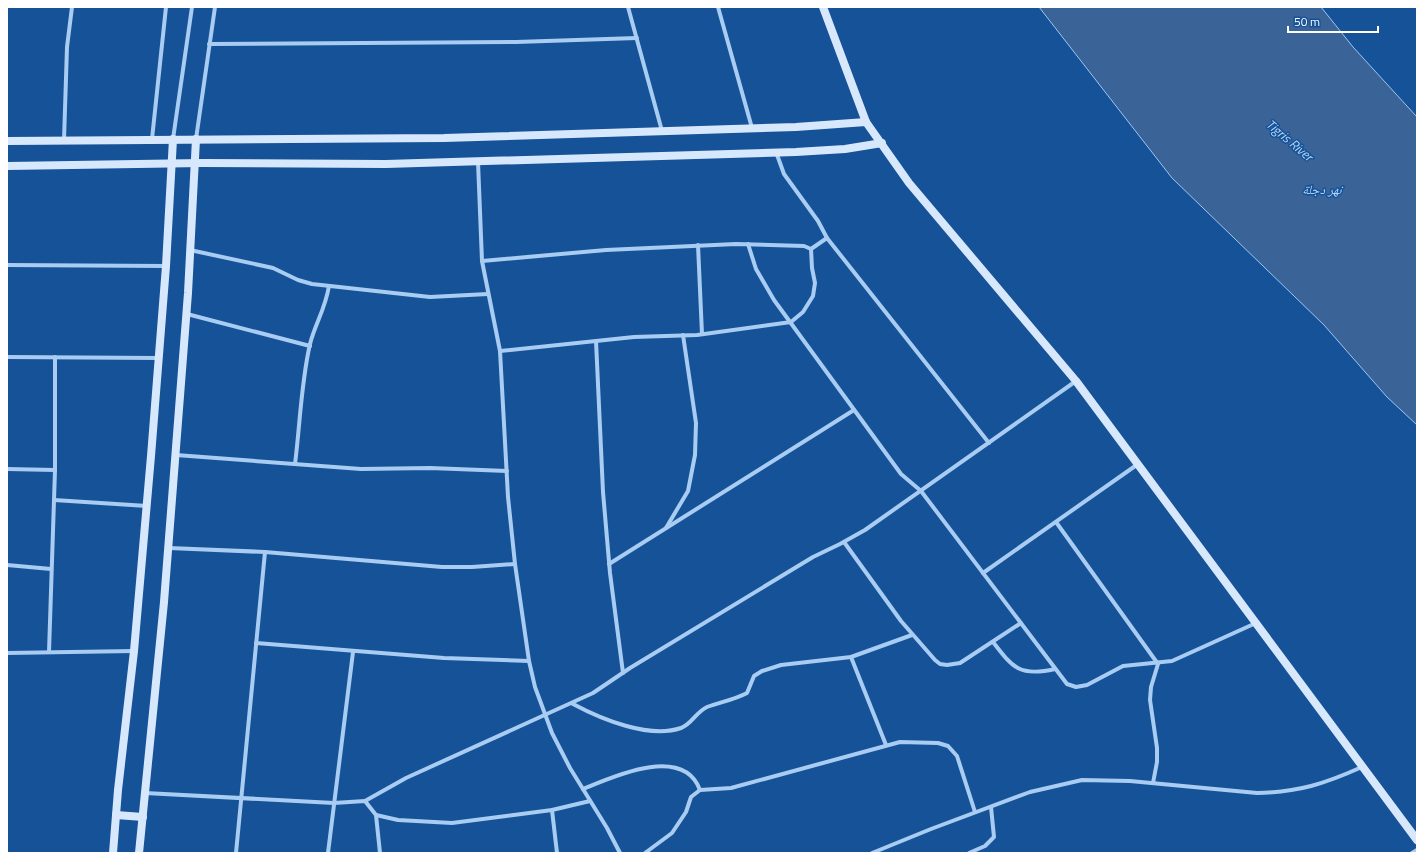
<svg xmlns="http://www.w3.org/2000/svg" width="1424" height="860" font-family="'Titillium Web','Noto Naskh Arabic',sans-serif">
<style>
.water{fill:#3a6497;stroke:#9bc7f5}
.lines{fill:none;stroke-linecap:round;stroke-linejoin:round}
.street{stroke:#a9ccf2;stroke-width:4}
.secondary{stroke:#d8e8fc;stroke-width:8}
.labels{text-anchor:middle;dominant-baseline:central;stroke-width:3;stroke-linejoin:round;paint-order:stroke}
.water-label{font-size:13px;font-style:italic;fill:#b6d6f9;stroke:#165298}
</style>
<rect width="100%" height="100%" fill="#165298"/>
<polygon class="water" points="1039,7 1321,7 1353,47 1417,117 1417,425 1387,397 1324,325 1172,178"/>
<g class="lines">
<g class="street">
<polyline points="628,7 662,131"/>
<polyline points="718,7 752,128"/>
<polyline points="209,44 516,42 637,38"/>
<polyline points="152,139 166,7"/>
<polyline points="173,139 192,7"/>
<polyline points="196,139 215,7"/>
<polyline points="64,140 67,47 72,7"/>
<polyline points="776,152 784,174 818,221 827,238 989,443"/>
<polyline points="478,162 482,261 500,351 508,497 515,564 529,661 535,687 552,733 570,768 607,828 620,853"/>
<polyline points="748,244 756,269 774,300 901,474 921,491 1067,684 1076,687 1087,685 1123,666 1172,661 1256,623"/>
<polyline points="698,245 702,334"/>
<polyline points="190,250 273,268 298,280 312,284 430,297 488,294"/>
<polyline points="482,261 606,250 736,244 804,246 811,249"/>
<polyline points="7,265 166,266"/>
<polyline points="187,314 310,346"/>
<polyline points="596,341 603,492 610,573 623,673"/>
<polyline points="500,351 634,337 697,335 791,322 803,312 813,296 815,283 812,268 811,249 827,238"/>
<polyline points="7,357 158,358"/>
<polyline points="176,455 361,469 430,468 507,471"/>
<path d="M 295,464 C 300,425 301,383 310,344 C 315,324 325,310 329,286"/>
<polyline points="7,469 55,470"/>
<polyline points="54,500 147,506"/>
<polyline points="1056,522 1158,664 1151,687 1150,700 1157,748 1157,762 1153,783"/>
<polyline points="666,528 688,491 695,455 696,423 683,335"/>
<polyline points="844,542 901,621 935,660 940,664 947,665 960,663 1021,623"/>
<polyline points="169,548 265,552 442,567 472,567 515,564"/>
<polyline points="609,564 854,410"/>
<polyline points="7,565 51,569"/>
<polyline points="983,573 1138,464"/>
<path d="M 993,642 C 1013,668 1020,677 1055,669"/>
<polyline points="256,643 444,658 529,661"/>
<polyline points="49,652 55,470 55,357"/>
<polyline points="7,653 134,651"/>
<polyline points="851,657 886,745"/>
<path d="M 573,704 C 601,719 649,739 681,728 C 692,724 696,712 707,707 C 720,702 734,700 747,693 L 754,676 L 762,671 L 781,665 L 851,657 L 912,635"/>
<path d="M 583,789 C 612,777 683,744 700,790"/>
<polyline points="145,793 334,803 365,801 376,815 398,820 452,823 552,810 590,801"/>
<polyline points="365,801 406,778 593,693 630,668 813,557 840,544 865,530 1076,381"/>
<polyline points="552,810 557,853"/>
<polyline points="376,815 380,853"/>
<polyline points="236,853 265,552"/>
<polyline points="328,853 353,652"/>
<polyline points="645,853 672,833 686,812 691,797 700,790 731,788 900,742 938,743 948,746 957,756 975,812"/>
<path d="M 872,853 L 931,829 L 1030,792 L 1082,780 L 1130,781 L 1257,793 C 1299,792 1324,784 1362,767"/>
<polyline points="969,853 985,846 994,837 991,807"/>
<polyline points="1412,853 1417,850"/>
</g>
<g class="secondary">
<polyline points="823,7 866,122 909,183 1076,381 1417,840"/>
<polyline points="7,141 444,138 796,127 866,122"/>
<polyline points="7,166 202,163 386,164 796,152 845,149 882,143"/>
<polyline points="116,815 143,817"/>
<polyline points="113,853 118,790 134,651 151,456 166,266 173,139"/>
<polyline points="139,853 164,602 188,293 196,139"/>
</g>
</g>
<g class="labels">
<g class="water-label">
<text transform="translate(1290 140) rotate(40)">Tigris River</text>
<text x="1322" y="189">نهر دجلة</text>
</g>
</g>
<rect width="1424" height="860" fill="none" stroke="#ffffff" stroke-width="16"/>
<path d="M1288 26v6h90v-6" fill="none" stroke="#ffffff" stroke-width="2"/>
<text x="1294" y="26" font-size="12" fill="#ffffff" stroke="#165298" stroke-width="3" paint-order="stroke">50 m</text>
</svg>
